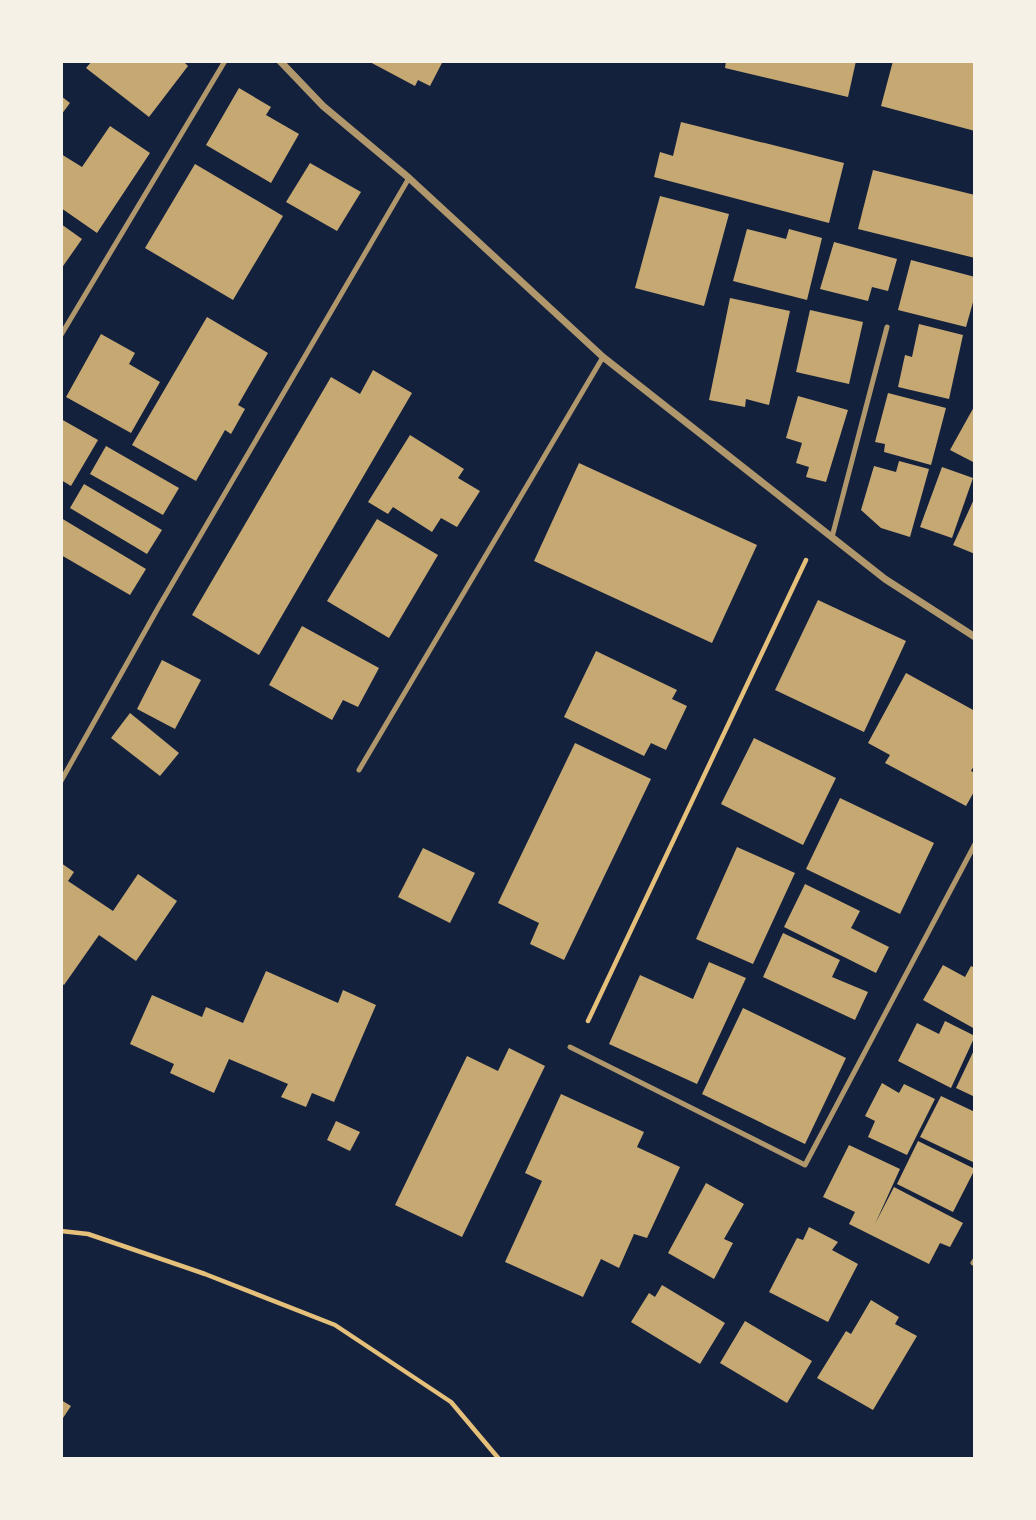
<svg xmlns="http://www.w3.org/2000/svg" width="1036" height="1520" font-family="Helvetica,sans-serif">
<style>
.building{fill:#c6a872}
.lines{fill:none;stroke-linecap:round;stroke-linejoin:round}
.path{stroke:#e5c07b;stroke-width:4.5}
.service{stroke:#b1986c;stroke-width:5}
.minor{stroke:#b1986c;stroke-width:7}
</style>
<rect width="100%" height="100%" fill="#14213d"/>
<g class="building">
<polygon points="92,61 183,61 188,66 149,117 86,68"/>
<polygon points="368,61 443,61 430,86 418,80 415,86"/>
<polygon points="726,61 856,61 848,97 725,68"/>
<polygon points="893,61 975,61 975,131 881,106"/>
<polygon points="239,88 271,107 266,115 299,134 271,183 206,145"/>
<polygon points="61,96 70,103 61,115"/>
<polygon points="681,122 844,163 829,223 654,177 660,152 673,156"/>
<polygon points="110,126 150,153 97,233 61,208 61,154 82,167"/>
<polygon points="310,163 361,192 337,231 286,202"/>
<polygon points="195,164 283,216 233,300 145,248"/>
<polygon points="873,170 975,195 975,258 858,229"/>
<polygon points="660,196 729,214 704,306 635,288"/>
<polygon points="61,224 82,239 61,269"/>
<polygon points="747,229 786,239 789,229 822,238 807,300 733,281"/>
<polygon points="834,242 897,259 888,291 872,287 868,301 820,289"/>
<polygon points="911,260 975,277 975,295 966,327 898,310"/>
<polygon points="730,298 790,311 769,405 746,399 745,407 709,400"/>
<polygon points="810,310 863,322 849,384 796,372"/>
<polygon points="207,317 268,353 238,405 245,409 231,434 225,430 196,481 132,445"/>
<polygon points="919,324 963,335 949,399 898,387 905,355 912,357"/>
<polygon points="101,334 135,353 129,364 160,382 131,433 66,397"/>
<polygon points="373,370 412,393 259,655 192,615 331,377 360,394"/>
<polygon points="888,393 946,408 931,465 884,452 885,444 875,442"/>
<polygon points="798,396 848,410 826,482 806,477 809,467 796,463 802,443 786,438"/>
<polygon points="975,405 975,463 950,450"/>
<polygon points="61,419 98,440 71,486 61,480"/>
<polygon points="410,435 464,469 458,478 480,491 457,527 441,518 432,532 393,507 388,514 368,502"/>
<polygon points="106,446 179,488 163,515 90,474"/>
<polygon points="899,461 929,469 910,537 881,528 861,510 874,466 896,472"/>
<polygon points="579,463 757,545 712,643 534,561"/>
<polygon points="942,467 973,478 952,538 920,527"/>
<polygon points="84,484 162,530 147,554 70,508"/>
<polygon points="975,497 975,554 953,545"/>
<polygon points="61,518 146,569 130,595 61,555"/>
<polygon points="377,519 438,555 389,638 327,601"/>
<polygon points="818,600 906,641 864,732 775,690"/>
<polygon points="302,626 379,668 358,707 343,700 332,720 269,685"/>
<polygon points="596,651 677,690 672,699 687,706 666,750 651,743 644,756 564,717"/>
<polygon points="162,660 201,680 175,729 137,709"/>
<polygon points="906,673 975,711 975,764 971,771 975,773 975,790 966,806 885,763 890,755 868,743"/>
<polygon points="130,713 179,753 160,776 111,738"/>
<polygon points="754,738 836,778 803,845 721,804"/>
<polygon points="575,743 651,779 564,960 530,944 539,923 498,903"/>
<polygon points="840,798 934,843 900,914 806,869"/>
<polygon points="737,847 795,873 753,964 696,939"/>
<polygon points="423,848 475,873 450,923 398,897"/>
<polygon points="61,863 74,872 68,881 113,911 138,874 177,901 136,961 99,935 64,985 61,983"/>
<polygon points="805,884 860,911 851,928 889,947 876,973 784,927"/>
<polygon points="783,933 840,960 832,977 868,992 855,1020 763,977"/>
<polygon points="709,962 746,978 697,1084 609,1044 640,975 693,999"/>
<polygon points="943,965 965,977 971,966 975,968 975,1029 923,1000"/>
<polygon points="266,971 338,1003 343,990 376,1005 334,1102 312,1093 306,1107 281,1097 288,1084 229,1059 214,1093 170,1073 174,1064 130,1044 152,995 202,1017 206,1007 243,1023"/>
<polygon points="743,1008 846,1058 805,1144 702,1094"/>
<polygon points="945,1021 975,1036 951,1088 898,1061 917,1023 939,1034"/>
<polygon points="509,1048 545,1066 462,1237 395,1205 467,1056 498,1071"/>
<polygon points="975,1048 975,1097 956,1088"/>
<polygon points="882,1083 899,1093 904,1084 935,1099 907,1155 868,1137 875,1121 865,1116"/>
<polygon points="561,1094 644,1132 637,1147 680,1167 647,1238 634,1234 619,1268 601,1259 583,1297 505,1262 542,1181 525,1173"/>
<polygon points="941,1096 975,1112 975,1163 920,1137"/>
<polygon points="336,1121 360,1132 350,1151 327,1140"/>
<polygon points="918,1141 975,1169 953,1212 897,1184"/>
<polygon points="849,1145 900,1169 875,1224 894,1187 963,1223 950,1247 940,1243 929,1264 849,1224 855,1212 823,1197"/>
<polygon points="706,1183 744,1204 724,1239 733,1243 714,1279 668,1253"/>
<polygon points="809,1227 838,1242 832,1250 858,1264 828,1322 769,1292 797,1238 803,1240"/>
<polygon points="662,1285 725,1323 700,1364 631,1322 649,1293 655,1297"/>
<polygon points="871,1300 899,1317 895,1324 917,1336 873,1410 817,1378 846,1331 851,1334"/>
<polygon points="745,1321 812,1361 787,1403 720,1363"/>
<polygon points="61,1400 71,1406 61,1421"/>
</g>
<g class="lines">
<g class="path">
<polyline points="588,1021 806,560"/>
<polyline points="61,1231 88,1234 205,1274 335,1325 451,1402 499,1459"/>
</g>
<g class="service">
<polyline points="61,335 225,61"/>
<polyline points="832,537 887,327"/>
<polyline points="359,770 603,357"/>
<polyline points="61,781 158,608 409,178"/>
<polyline points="570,1047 805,1165 975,844"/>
<polyline points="973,1263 975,1260"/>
</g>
<polyline class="minor" points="280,61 323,106 409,178 603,357 885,579 975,637"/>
</g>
<rect width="1036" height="1520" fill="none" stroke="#f6f1e7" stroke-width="126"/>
</svg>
